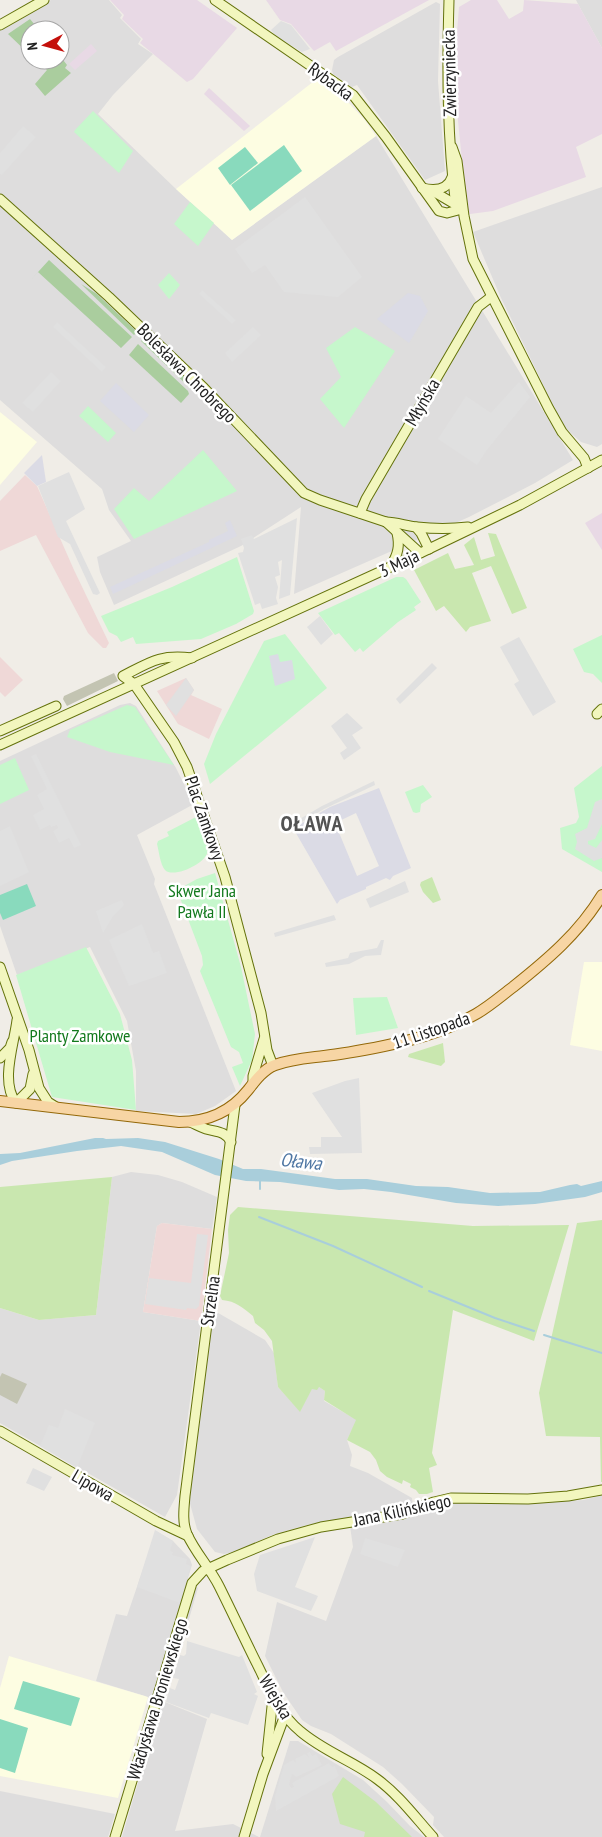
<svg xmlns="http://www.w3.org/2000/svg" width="602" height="1837" font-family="'PT Sans Narrow',sans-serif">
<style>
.residential{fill:#dedddd;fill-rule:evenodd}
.commercial{fill:#efd8d7}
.industrial{fill:#e8d9e5}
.education{fill:#fdfde2}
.construction{fill:#c3c4b2}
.grass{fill:#c9e7af}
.forest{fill:#aacd9e}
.park{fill:#c6f7cc}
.pitch{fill:#89dabd}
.parking{fill:#e0e0e0}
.plaza{fill:#dbdbe5;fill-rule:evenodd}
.water{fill:#a9cedb}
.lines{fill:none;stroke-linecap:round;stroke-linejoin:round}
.stream{stroke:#a9cedb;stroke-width:2}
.secondary-casing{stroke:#64720b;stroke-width:11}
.primary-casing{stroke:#936808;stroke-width:12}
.secondary{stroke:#f2f6be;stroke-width:9}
.primary{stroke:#f7d5a4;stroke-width:10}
.labels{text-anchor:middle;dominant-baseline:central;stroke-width:5;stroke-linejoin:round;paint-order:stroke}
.street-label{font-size:18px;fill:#202020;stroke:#fff}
.park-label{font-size:18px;fill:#12791d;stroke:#fff}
.water-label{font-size:19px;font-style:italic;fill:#4e76a3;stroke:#fff}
.district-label{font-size:22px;font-weight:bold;letter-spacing:1px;fill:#535353;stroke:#fff}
</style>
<rect width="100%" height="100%" fill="#f0ede7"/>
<g class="residential">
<path d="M 51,0 L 109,0 L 122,15 L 120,18 L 141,39 L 138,44 L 153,54 L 113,95 L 98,114 L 176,189 L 232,240 L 376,136 L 573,460 L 535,483 L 469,517 L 294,594 L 301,507 L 241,546 L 114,605 L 100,572 L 97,557 L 131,541 L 109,510 L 102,489 L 0,400 L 0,29 ZM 30,30 L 60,30 L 60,60 L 30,60 Z"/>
<polygon points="576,0 602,0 602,48 578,4"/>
<polygon points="436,2 440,4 438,81 445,171 425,180 357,85 352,87 333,74 332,70 334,60 338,57"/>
<polygon points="602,187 602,444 597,447 581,442 565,428 558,415 501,298 473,232"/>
<polygon points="130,703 136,706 176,768 194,804 137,835 155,879 154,884 236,1091 215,1106 196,1114 136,1111 136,1071 127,1021 90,947 17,975 0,926 0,761 120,705"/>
<polygon points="131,1172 158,1175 182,1182 217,1197 212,1229 162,1223 157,1226 143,1312 201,1321 177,1495 165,1517 0,1423 0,1308 39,1320 96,1315 112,1177"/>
<polygon points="213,1310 265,1340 274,1353 278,1387 300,1411 312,1388 319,1387 325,1391 324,1401 357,1420 347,1440 352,1455 350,1466 368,1473 412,1498 413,1506 397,1511 307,1525 272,1535 234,1552 224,1554 215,1552 197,1529 189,1500"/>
<polygon points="602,1495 602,1837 444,1837 433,1825 434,1817 402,1784 383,1767 331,1734 311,1726 302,1720 283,1692 265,1656 277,1602 326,1621 353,1547 350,1526 395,1521 419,1515 433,1508 451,1503 519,1504 584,1500"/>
<polygon points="156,1531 173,1541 190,1559 192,1565 187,1581 198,1588 165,1702 207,1719 175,1831 233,1824 259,1837 122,1837 161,1705 145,1696 96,1681 116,1614 127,1616"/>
<polygon points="290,1741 298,1741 363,1780 387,1802 410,1826 424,1837 260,1837"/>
<polygon points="0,1791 115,1814 108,1837 0,1837"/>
</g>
<g class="commercial">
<polygon points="25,475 37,486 74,570 109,643 106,648 103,648 88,633 36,535 0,551 0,501"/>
<polygon points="0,657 23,680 5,697 0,692"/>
<polygon points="186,678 194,690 191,695 222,709 209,739 178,724 157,691"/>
<polygon points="162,1223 212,1229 201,1321 143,1312 157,1226"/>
</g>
<g class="industrial">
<polygon points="110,0 197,0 237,28 193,79 187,82 140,43 143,39 122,19 124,15"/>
<polygon points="266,0 429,0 336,51 330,42 314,51 291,24 280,20"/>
<polygon points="471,0 497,0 509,19 523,11 524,0 578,4 602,48 602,134 576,147 586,177 493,211 470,214 467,212 455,90 456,45 459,7"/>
<polygon points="91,44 97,51 75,70 69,64"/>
<polygon points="209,88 250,126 244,131 204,94"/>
<polygon points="602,513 602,550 585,523"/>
</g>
<g class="education">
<polygon points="318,78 342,96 364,119 376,136 232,240 176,189"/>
<polygon points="0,412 37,442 0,485"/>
<polygon points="584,962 602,962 602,1051 570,1045"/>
<polygon points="9,1656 148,1697 118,1798 0,1776 0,1688"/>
</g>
<g class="construction">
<polygon points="114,673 118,681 67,706 63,699 64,696"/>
<polygon points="2,1373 27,1384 17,1404 0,1395 0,1377"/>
</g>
<g class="grass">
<polygon points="488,533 496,534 527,608 512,614 491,566 472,573 491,621 470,627 466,632 444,606 436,611 414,570 448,553 455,569 474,565 464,545 474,537 481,560 495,556"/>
<polygon points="432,877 441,900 433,903 423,892 420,885 421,882"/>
<polygon points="443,1043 445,1062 441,1066 408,1057 409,1054"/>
<polygon points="112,1177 96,1315 39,1320 0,1308 0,1187"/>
<path d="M 238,1207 L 473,1226 L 569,1225 L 534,1341 L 453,1310 L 432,1453 L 437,1465 L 429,1468 L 433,1492 L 427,1494 L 419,1494 L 416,1490 L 410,1487 L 411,1484 L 403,1480 L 402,1484 L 387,1477 L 380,1471 L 376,1460 L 370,1452 L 347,1440 L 356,1420 L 324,1400 L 325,1391 L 319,1387 L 317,1390 L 312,1389 L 300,1412 L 278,1387 L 272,1341 L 264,1330 L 255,1323 L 253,1316 C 243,1308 236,1301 222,1300 L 220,1296 L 229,1253 L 228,1230 L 230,1215 Z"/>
<polygon points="602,1220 602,1482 601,1482 600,1437 546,1436 539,1393 577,1223"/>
<polygon points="343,1777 376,1802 412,1837 364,1837 365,1832 340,1824 332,1794"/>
</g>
<g class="forest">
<polygon points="30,19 39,30 30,30 30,55 8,34"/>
<polygon points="60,56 67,65 65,68 71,73 45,96 35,84 47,70 36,60 60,60"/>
<polygon points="49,260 132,337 121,348 38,272 28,283"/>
<polygon points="81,284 97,294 137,332 134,335"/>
<polygon points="144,339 192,384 195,390 191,389 141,341"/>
<polygon points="138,344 188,391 189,394 181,403 129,355"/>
</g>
<g class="park">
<polygon points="93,111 133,151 119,173 74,132 75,130"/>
<polygon points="190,202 214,223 198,246 174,224"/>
<polygon points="169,273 180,285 169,299 158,285"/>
<polygon points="355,327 395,351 344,428 320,399 341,377 326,348"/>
<polygon points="88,406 116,433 108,442 79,416"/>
<polygon points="203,450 237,491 134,539 114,509 134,488 149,501"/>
<polygon points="237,557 254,611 253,614 236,624 201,639 136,644 133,637 121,642 117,636 109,632 101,616 172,587"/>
<polygon points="396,577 403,577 406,579 421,602 414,607 416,610 398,622 363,652 360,648 355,652 339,633 335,635 318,613"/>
<polygon points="285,634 327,688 210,784 204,764 216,734 264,641"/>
<polygon points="602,635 602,683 593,674 584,672 573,649"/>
<polygon points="127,705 135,707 174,765 110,752 67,737 70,730"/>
<polygon points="15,758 29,790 0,804 0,765"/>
<polygon points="602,766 602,872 562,849 560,828 576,823 579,817 574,788"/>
<polygon points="423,785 432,797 421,804 420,812 416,813 413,812 405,792"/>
<path d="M 196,817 C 200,826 207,839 208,849 C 209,863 173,879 165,870 C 160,864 159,851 157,844 L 158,841 L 169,836 L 167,832 Z"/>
<polygon points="215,873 241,967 255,1034 252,1060 240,1086 232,1067 243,1063 239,1052 231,1047 200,971 203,965 202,956 177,890 197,879"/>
<polygon points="86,947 120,1014 132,1060 136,1110 52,1097 16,975"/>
<polygon points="387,997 398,1028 356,1035 353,998"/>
</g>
<g class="pitch">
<polygon points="284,145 302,171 250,211 231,185"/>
<polygon points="245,147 258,163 230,185 218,168"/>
<polygon points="27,884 36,906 3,920 0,913 0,895"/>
<polygon points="23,1681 80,1698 71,1726 14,1709"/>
<polygon points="0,1719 28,1728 15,1773 0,1768"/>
</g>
<g class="parking">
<polygon points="281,21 291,25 310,49 302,52 276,36 271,30"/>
<polygon points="23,126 36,137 2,175 0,174 0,153"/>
<polygon points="305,197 362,277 338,297 284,292 265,265 252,273 235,249"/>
<polygon points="202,290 236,320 232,324 199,294"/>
<polygon points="57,322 106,367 102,372 53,327"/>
<polygon points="253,327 261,335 232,362 225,353"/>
<polygon points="51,372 61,381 33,412 22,403"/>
<polygon points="519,382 530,397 486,451 477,465 438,439 466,396 491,413"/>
<polygon points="69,472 85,509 66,521 100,593 97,595 93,594 70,544 58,537 38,486"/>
<polygon points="297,518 290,595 279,599 282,560 278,562 280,575 275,577 278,587 276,598 278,604 262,609 260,603 255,605 238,553 243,552 244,548 241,539 252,535 254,539"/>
<polygon points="320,616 333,634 321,645 307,627"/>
<polygon points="519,637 556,702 533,716 514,684 519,681 500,647"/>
<polygon points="432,663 437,668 400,704 396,699"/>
<polygon points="186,678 194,690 176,716 166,705"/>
<polygon points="347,713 363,728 352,735 361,748 344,760 340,753 347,748 331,726"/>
<polygon points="36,754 81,845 74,848 69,838 59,843 53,831 58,828 57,825 51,827 50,825 40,830 33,815 44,809 37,795 47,789 31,756"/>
<polygon points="374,781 375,785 324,809 295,826 293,823 322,806"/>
<polygon points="602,799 602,824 595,839 588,841 588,844 596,848 602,840 602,858 594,861 575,849 577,842 575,834 587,828 595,802"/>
<polygon points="10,826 29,872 0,886 0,831"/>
<polygon points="405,881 409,892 370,908 366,899"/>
<polygon points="122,900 124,905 113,916 103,933 96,911"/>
<polygon points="334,915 336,920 275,937 274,933"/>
<polygon points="142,924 153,953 159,951 167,973 129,986 109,940"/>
<polygon points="381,940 384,940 381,955 365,956 349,964 326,967 325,963 348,958 350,953 377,948"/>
<polygon points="359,1078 362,1153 310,1154 309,1147 321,1147 321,1137 342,1137 312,1093 345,1081"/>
<polygon points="197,1234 208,1235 199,1306 196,1309 187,1308 186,1310 145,1304 149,1278 191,1283"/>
<polygon points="65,1409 95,1423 77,1468 40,1446 49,1425 58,1428"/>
<polygon points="33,1468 52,1477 44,1491 26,1483"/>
<polygon points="155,1530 173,1541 170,1551 173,1552 172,1555 187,1559 186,1564 191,1566 180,1603 137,1587"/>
<polygon points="315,1537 295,1587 318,1596 311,1611 257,1591 254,1574 260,1555"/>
<polygon points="365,1538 405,1550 398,1567 360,1554"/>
<polygon points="187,1641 239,1657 242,1655 257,1692 254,1694 258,1696 248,1725 211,1713 209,1718 166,1702 170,1688 175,1690 179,1679 173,1678 180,1655 184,1656 186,1654"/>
<polygon points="310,1752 312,1756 316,1754 322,1765 296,1777 292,1774 289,1784 291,1788 294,1787 292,1783 329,1763 332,1767 335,1766 339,1776 276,1811 275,1796 284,1765 293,1760 296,1763 295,1759 305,1754 309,1758 307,1753"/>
</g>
<g class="plaza">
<polygon points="408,293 420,296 428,311 409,343 377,319"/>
<polygon points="116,383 149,415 134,432 100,401"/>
<polygon points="42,455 46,482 37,486 24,473"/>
<polygon points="230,520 237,536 113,594 110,587 209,542 209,540 228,531 225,523"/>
<polygon points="278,654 280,662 292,660 295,679 275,686 269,656"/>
<path d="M 379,788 L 411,868 L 393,876 L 390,880 L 386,878 L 366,887 L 366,889 L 340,900 L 337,904 L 293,828 L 330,807 ZM 356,813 L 379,866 L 357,876 L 335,823 Z"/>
</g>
<polygon class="water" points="95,1138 103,1138 106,1139 138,1138 165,1142 219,1159 243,1169 261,1169 335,1179 367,1179 416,1186 448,1187 490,1193 540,1192 570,1185 577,1184 581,1186 602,1181 602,1192 585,1197 535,1204 498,1206 456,1203 391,1192 364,1189 339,1190 280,1182 246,1181 215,1175 162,1152 121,1146 77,1151 12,1161 0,1165 0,1154 20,1153"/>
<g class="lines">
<g class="stream">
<polyline points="260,1189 260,1179"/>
<polyline points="259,1217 333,1246 422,1287"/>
<polyline points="429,1291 495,1318 534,1331"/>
<polyline points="544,1335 602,1353"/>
</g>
<g class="secondary-casing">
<g id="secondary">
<polyline points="215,0 353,95 386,137 439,211 447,213 462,209"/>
<path d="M 449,0 C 447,69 447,138 456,207"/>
<polyline points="0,25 44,0"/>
<polyline points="452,147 457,161 464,216 473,259 549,409 562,432 584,458 588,468"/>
<path d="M 422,188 C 435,191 448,190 452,177"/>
<polyline points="431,190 458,206"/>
<polyline points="0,199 109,297 204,388 304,493 320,500 386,522 420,553"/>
<polyline points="360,513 366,499 478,307 491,297"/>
<path d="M 386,522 C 397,522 406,526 417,527 C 434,529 451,529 468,527"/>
<polyline points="416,527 421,533 429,549"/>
<path d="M 391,566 C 398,554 400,546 397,533"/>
<path d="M 192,658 C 160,654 150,662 123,676 L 134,684 L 174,742 L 187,767 L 225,877 L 261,1013 L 267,1050 L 273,1066"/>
<polyline points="597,714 602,709"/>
<polyline points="0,731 56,706"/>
<polyline points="0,745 408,559 520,505 602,460"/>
<polyline points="0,967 29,1050 39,1088 48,1102 56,1107"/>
<path d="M 17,1020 C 14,1045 0,1082 16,1103 L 30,1089 L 33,1074"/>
<polyline points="0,1058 10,1048 12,1042"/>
<polyline points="253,1084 253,1076 264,1039"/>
<path d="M 235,1105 L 185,1496 C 184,1508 182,1522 187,1534 C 195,1552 210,1568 219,1586 C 232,1612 244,1638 257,1664 C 269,1688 279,1714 300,1731 C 323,1751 353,1761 377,1779 C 399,1795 415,1817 433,1837"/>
<path d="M 190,1122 C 195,1124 200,1127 206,1129 C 216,1132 226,1131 231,1142"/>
<polyline points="0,1431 156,1521 188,1536"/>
<polyline points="267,1754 273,1697"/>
<polyline points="115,1837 192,1583 203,1571 227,1560 278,1539 321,1527 402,1514 434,1502 451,1498 528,1499 568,1496 602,1490"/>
<polyline points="244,1837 263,1774 285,1715"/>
</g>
</g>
<g class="primary-casing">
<path id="primary" d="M 0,1101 L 179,1122 C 207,1122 230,1113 248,1090 C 255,1081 264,1069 275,1065 C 291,1059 308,1058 324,1056 C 344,1054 364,1050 384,1046 C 415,1040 448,1030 476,1014 C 490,1006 501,996 513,987 C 547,960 579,933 602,895"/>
</g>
<use href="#secondary" class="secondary"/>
<use href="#primary" class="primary"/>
</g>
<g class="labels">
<g class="street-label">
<text transform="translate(449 73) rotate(-91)">Zwierzyniecka</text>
<text transform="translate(331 81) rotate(36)">Rybacka</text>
<text transform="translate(187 373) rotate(45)">Bolesława Chrobrego</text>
<text transform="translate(422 402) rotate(-60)">Młyńska</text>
<text transform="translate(399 563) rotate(-25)">3 Maja</text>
<text transform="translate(205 818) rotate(71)">Plac Zamkowy</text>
<text transform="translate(431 1030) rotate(-19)">11 Listopada</text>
<text transform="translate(210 1301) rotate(-82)">Strzelna</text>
<text transform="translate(93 1485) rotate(30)">Lipowa</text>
<text transform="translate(402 1510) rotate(-12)">Jana Kilińskiego</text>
<text transform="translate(276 1697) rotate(59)">Wiejska</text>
<text transform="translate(157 1699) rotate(-73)">Władysława Broniewskiego</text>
</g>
<g class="park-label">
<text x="202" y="890">Skwer Jana<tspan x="202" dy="21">Pawła II</tspan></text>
<text x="80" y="1035">Planty Zamkowe</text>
</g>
<g class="water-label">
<text transform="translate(301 1161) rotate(6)">Oława</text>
</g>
<g class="district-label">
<text x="312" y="823">OŁAWA</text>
</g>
</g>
<g transform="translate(45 45) rotate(264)"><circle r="24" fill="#ffffff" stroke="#a6a6a6"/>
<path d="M0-4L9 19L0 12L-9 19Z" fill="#c4100b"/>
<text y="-8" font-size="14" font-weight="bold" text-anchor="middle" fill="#202020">N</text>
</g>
</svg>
